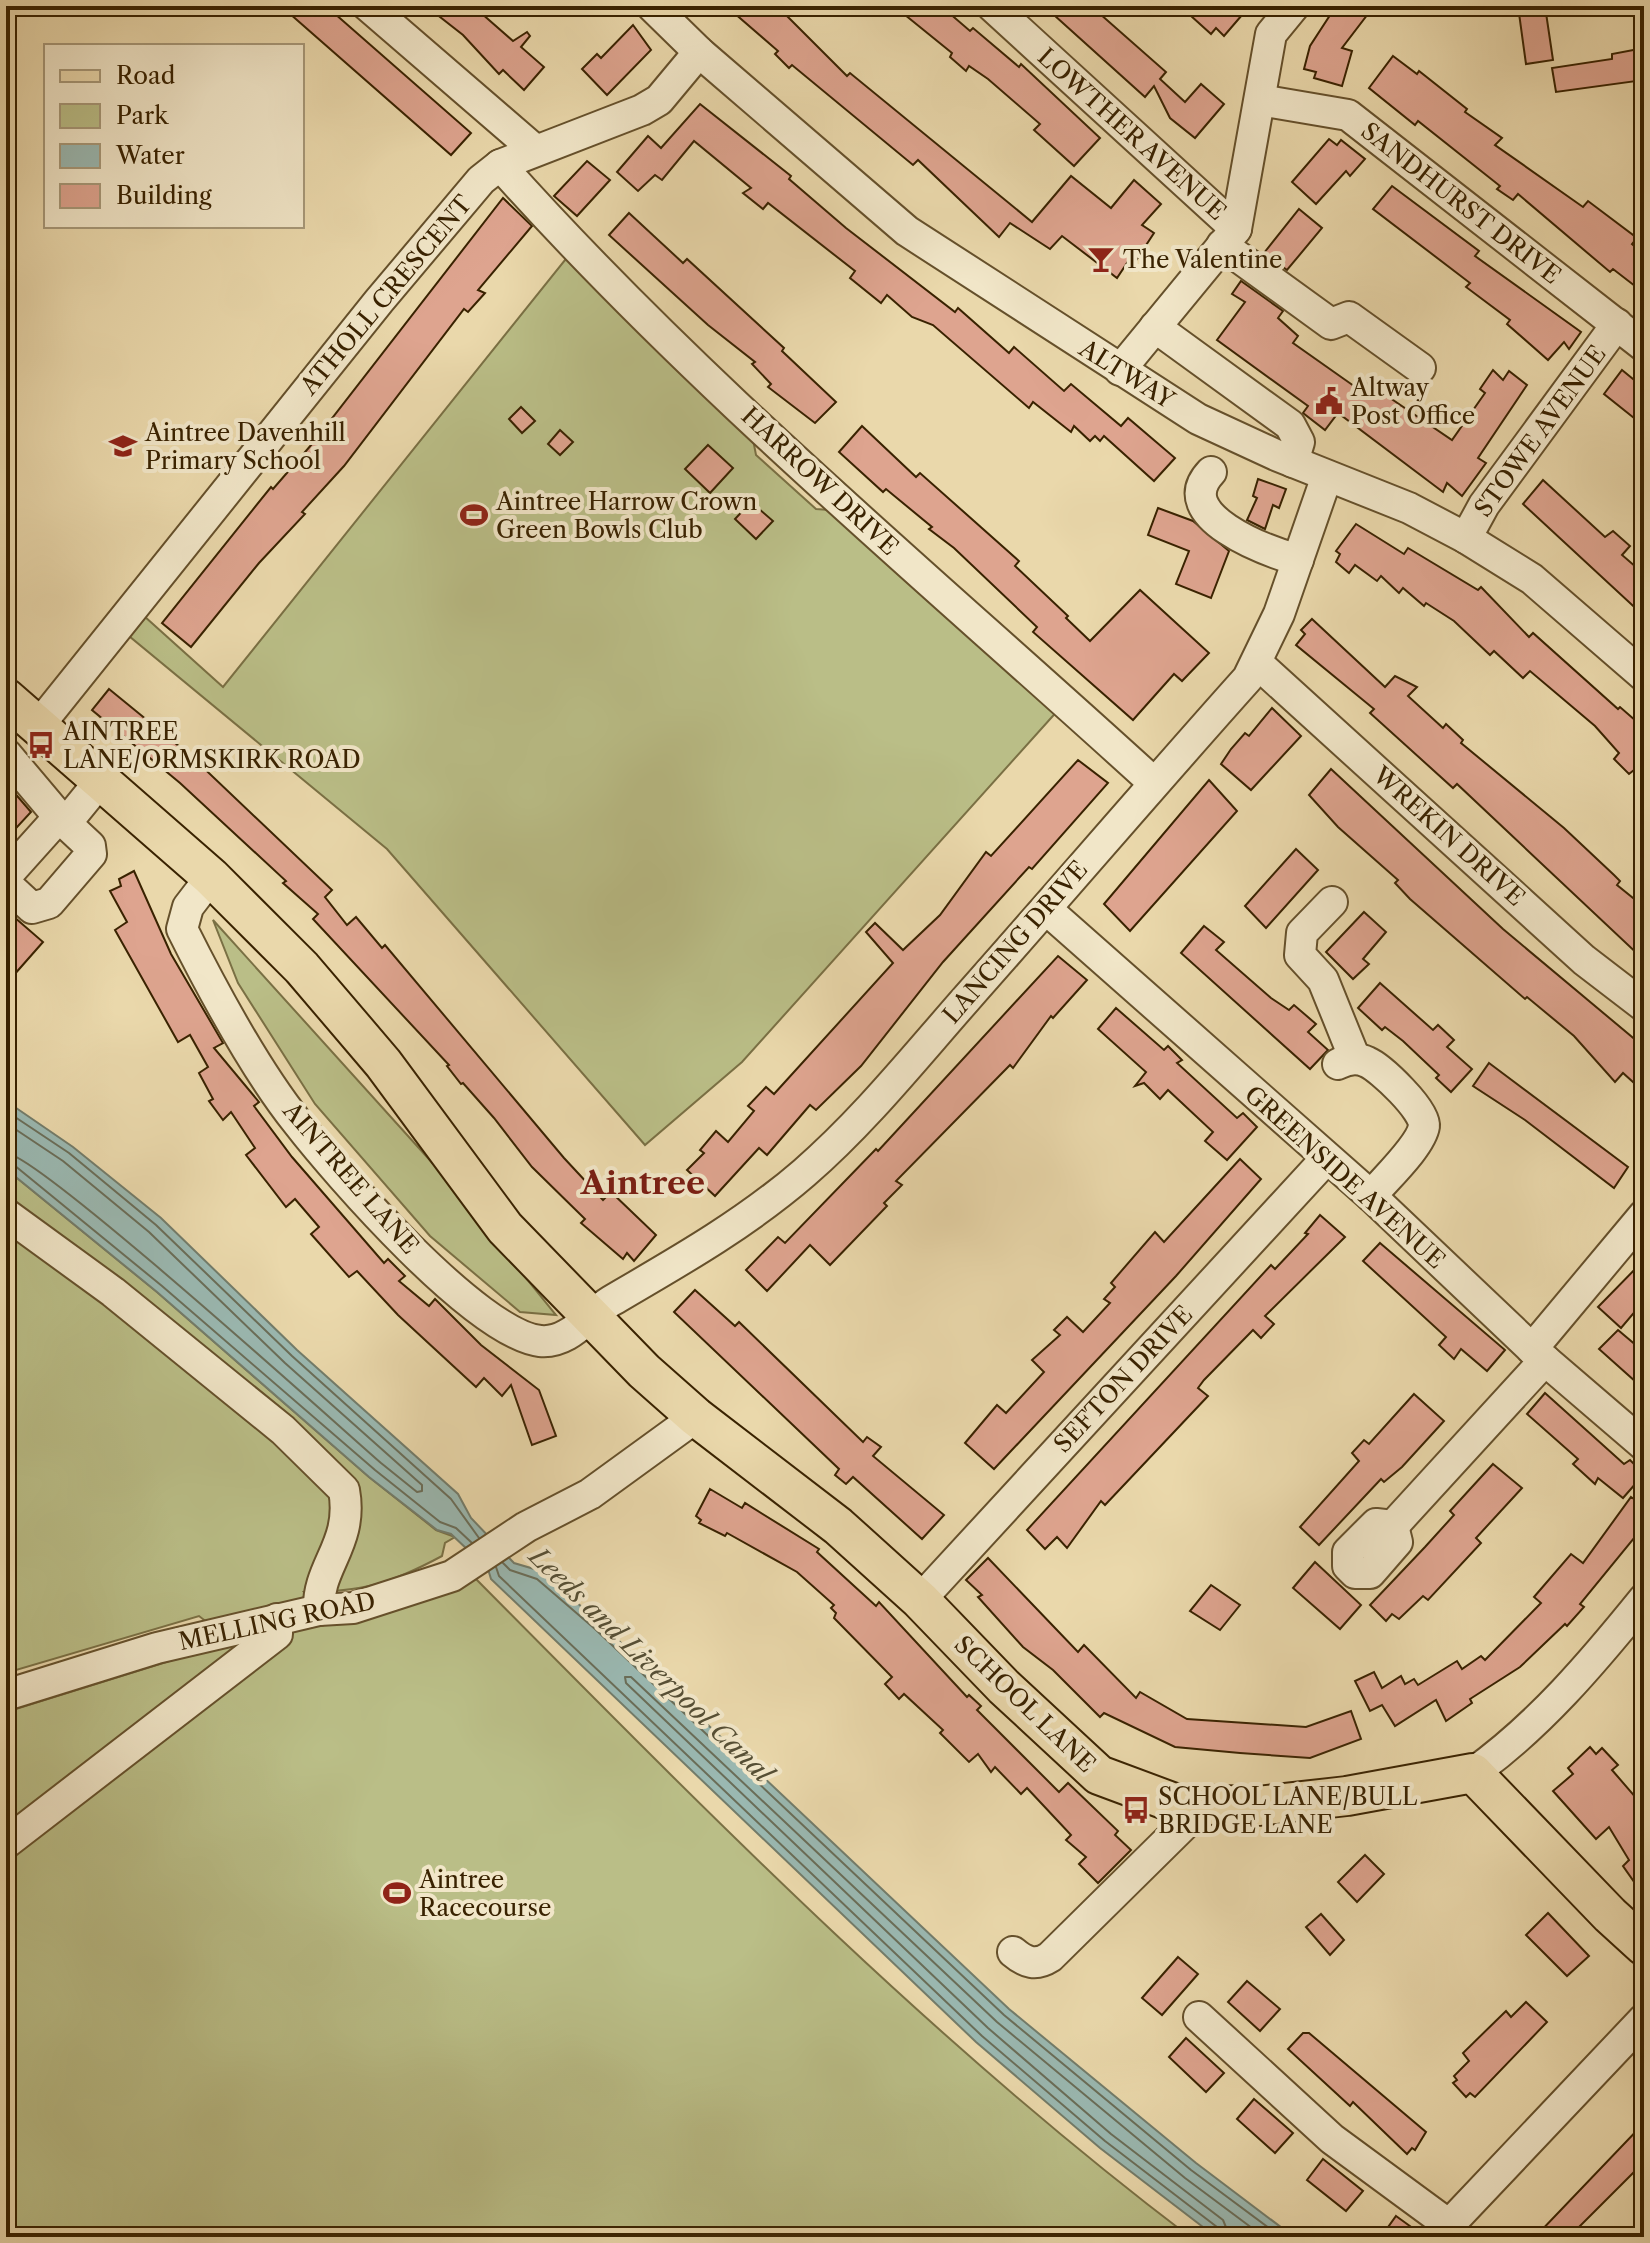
<svg xmlns="http://www.w3.org/2000/svg" width="1650" height="2243" font-family="'Libre Caslon Text',serif">
<style>
.green{fill:#babe87;stroke:#7a7044;stroke-width:2}
.water{fill:#9ab8b1;stroke:#737c6a;stroke-width:2}
.lines{fill:none;stroke-linecap:round;stroke-linejoin:round}
.shore{stroke:#6a6d58;stroke-width:2}
.building{fill:#dea48f;stroke:#392200;stroke-width:2}
.minor-casing{stroke:#65502b;stroke-width:34}
.major-casing{stroke:#392200;stroke-width:42}
.minor{stroke:#f1e6c8;stroke-width:30}
.major{stroke:#ead8ab;stroke-width:38}
.labels{text-anchor:middle;dominant-baseline:central;stroke-width:8;stroke-linejoin:round;paint-order:stroke}
.street-label{font-size:24px;fill:#392200;stroke:#f1e6c8}
.poi-label{font-size:24px;fill:#392200;stroke:#f1e6c8;text-anchor:start}
.water-label{font-size:26px;font-style:italic;fill:#564f35;stroke:#f1e6c8}
.district-label{font-size:32px;font-weight:bold;fill:#7a1f14;stroke:#f1e6c8}
</style>
<rect width="100%" height="100%" fill="#ead8ab"/>
<filter id="stains"><feTurbulence type="fractalNoise" baseFrequency=".0025" numOctaves="4"/><feColorMatrix values="0 0 0 0 .2 0 0 0 0 .09 0 0 0 0 .02 0 0 0 .5 -.17"/></filter>
<radialGradient id="worn" r=".72"><stop offset=".6" stop-color="#630" stop-opacity="0"/><stop offset="1" stop-color="#630" stop-opacity=".3"/></radialGradient>
<g class="green">
<polygon points="569,255 751,429 756,455 816,509 844,511 1060,708 742,1062 645,1145 387,849 129,636 144,616 223,687"/>
<polygon points="213,920 436,1167 556,1315 520,1312 430,1236 315,1104 238,983"/>
<path d="M 6,1169 L 157,1292 L 369,1477 L 436,1530 L 455,1537 L 445,1543 L 442,1556 C 390,1584 362,1592 304,1592 L 333,1625 L 391,1612 L 470,1573 C 701,1806 927,2038 1190,2237 L 6,2237 L 6,1712 L 208,1649 L 235,1644 L 199,1616 L 6,1673 Z"/>
</g>
<polygon class="water" points="6,1101 73,1147 161,1218 297,1350 458,1494 471,1518 514,1563 541,1571 600,1623 1009,2009 1196,2163 1294,2237 1216,2237 1100,2148 976,2042 491,1579 488,1569 451,1534 437,1530 369,1477 157,1292 6,1169"/>
<g class="lines">
<g class="shore">
<polyline points="6,1111 69,1153 156,1225 292,1356 451,1499 479,1538"/>
<path d="M 6,1123 L 63,1161 L 149,1232 L 285,1363 L 422,1485 L 422,1491 L 417,1492 L 381,1463 C 334,1422 39,1155 6,1153"/>
<polyline points="6,1163 14,1165 162,1286 375,1470 440,1522 456,1528 472,1543"/>
<polyline points="503,1563 510,1570 537,1579 595,1629 1004,2015 1191,2170 1281,2237"/>
<polyline points="496,1567 499,1576 982,2036 1105,2141 1217,2227 1220,2237"/>
<polyline points="1230,2237 1223,2220 1111,2134 988,2028 626,1683 625,1677 631,1677 997,2022 1185,2178 1264,2237"/>
</g>
</g>
<g class="building">
<polygon points="281,6 326,6 471,133 451,155"/>
<polygon points="426,6 473,6 513,41 527,32 530,36 521,47 544,67 524,90 503,70 499,74 463,35"/>
<polygon points="726,6 777,6 847,76 850,73 1032,222 1071,176 1111,208 1134,180 1161,204 1142,225 1154,233 1135,262 1131,257 1117,278 1062,236 1050,249 1010,223 999,237 918,160 913,165 792,65 789,68 775,54 778,51"/>
<polygon points="894,6 941,6 970,31 973,28 1019,67 1021,64 1100,138 1074,166 1034,130 1040,124 988,79 969,66 966,71 950,57 952,53"/>
<polygon points="1044,6 1091,6 1166,72 1160,79 1185,102 1201,84 1224,104 1195,138 1170,118 1154,86 1145,97"/>
<polygon points="1180,6 1232,6 1242,15 1224,36 1216,28 1211,34"/>
<polygon points="1336,6 1374,6 1342,48 1352,51 1342,86 1314,78 1316,72 1304,69 1310,46"/>
<polygon points="1518,6 1545,6 1553,60 1526,64"/>
<polygon points="633,25 651,50 607,95 582,69 597,54 601,58"/>
<polygon points="1644,48 1644,80 1556,92 1552,68 1612,59 1612,54"/>
<polygon points="1393,56 1417,74 1419,71 1467,109 1465,112 1502,138 1495,145 1583,207 1588,201 1637,238 1632,244 1644,254 1644,293 1613,269 1610,272 1518,194 1513,200 1497,189 1500,186 1418,121 1415,125 1369,88"/>
<polygon points="700,104 791,176 789,179 846,228 955,312 958,308 1009,353 1014,347 1064,391 1071,384 1121,426 1128,418 1175,458 1154,481 1104,436 1100,441 1095,436 1090,441 1074,426 1071,432 1033,402 1029,408 933,325 912,317 887,295 881,303 850,278 855,271 768,203 763,209 743,193 751,188 694,141 662,180 655,175 638,191 617,172 648,136 661,148"/>
<polygon points="1329,139 1337,145 1341,140 1365,159 1350,176 1346,171 1316,204 1292,182"/>
<polygon points="587,161 610,180 577,216 554,196"/>
<polygon points="1392,186 1479,251 1475,256 1581,332 1569,349 1564,342 1548,360 1507,324 1510,320 1466,287 1470,283 1373,209"/>
<polygon points="503,198 532,226 478,290 485,293 468,312 464,309 344,466 302,512 305,514 259,563 191,647 162,623 271,487 273,489 312,444"/>
<polygon points="1299,209 1322,228 1287,270 1264,253"/>
<polygon points="629,213 683,263 687,259 784,348 782,351 836,402 815,423 768,387 771,384 752,364 755,362 708,325 609,235"/>
<polygon points="1241,281 1283,311 1278,318 1298,336 1293,343 1361,391 1368,383 1452,440 1485,393 1480,389 1493,370 1503,380 1509,371 1527,385 1478,458 1486,463 1462,496 1447,483 1443,492 1338,413 1325,430 1303,413 1308,406 1217,340 1245,302 1232,294"/>
<polygon points="1622,370 1644,388 1644,426 1604,394"/>
<polygon points="521,407 535,421 522,433 509,419"/>
<polygon points="862,426 916,477 920,473 1019,561 1015,566 1068,616 1066,618 1090,641 1140,590 1209,653 1182,681 1174,674 1133,720 1033,632 1037,627 954,548 929,529 932,527 886,489 883,492 839,452"/>
<polygon points="560,430 573,442 560,455 548,444"/>
<polygon points="708,445 733,468 710,493 685,469"/>
<polygon points="1258,479 1286,489 1279,508 1273,505 1265,529 1247,520 1257,498 1253,496"/>
<polygon points="1543,480 1605,537 1613,531 1630,546 1622,555 1644,574 1644,616 1523,504"/>
<polygon points="751,502 773,521 756,539 735,519"/>
<polygon points="1158,508 1193,521 1229,551 1211,598 1176,584 1189,551 1148,535"/>
<polygon points="1356,524 1404,554 1408,548 1478,590 1481,587 1529,637 1533,633 1618,709 1620,707 1644,728 1644,762 1629,774 1614,759 1619,753 1595,726 1530,671 1523,678 1494,651 1490,655 1454,621 1426,603 1424,606 1403,588 1399,593 1381,576 1377,581 1355,565 1349,573 1336,562 1340,554 1336,551"/>
<polygon points="1312,619 1385,687 1395,676 1417,687 1408,696 1443,728 1446,724 1463,740 1461,743 1564,828 1614,875 1620,881 1617,885 1638,902 1635,908 1644,916 1644,960 1457,784 1453,788 1370,713 1374,709 1296,645 1305,634 1301,630"/>
<polygon points="109,689 191,756 332,890 325,897 347,925 356,917 382,948 385,945 564,1158 603,1200 611,1192 656,1235 634,1261 627,1253 623,1259 581,1223 585,1219 532,1167 494,1118 463,1083 461,1084 447,1066 449,1065 313,919 318,914 283,883 286,881 180,783 92,710"/>
<polygon points="1272,708 1301,736 1251,790 1221,764 1231,749 1245,733 1249,736"/>
<polygon points="1078,760 1108,783 1032,869 1029,867 943,962 861,1066 816,1110 810,1105 767,1155 759,1148 715,1196 687,1170 704,1153 700,1150 716,1131 728,1142 754,1111 748,1106 766,1087 774,1094 893,963 866,932 875,923 903,950 940,915 986,852 991,856"/>
<polygon points="1331,769 1503,929 1644,1047 1644,1092 1623,1073 1615,1082 1574,1036 1527,997 1525,999 1410,899 1395,883 1398,880 1338,827 1309,795"/>
<polygon points="1209,780 1237,811 1130,931 1104,904"/>
<polygon points="6,783 31,812 6,839"/>
<polygon points="1296,849 1318,870 1266,928 1245,906"/>
<polygon points="134,871 171,954 223,1043 214,1048 259,1102 254,1106 292,1157 384,1263 388,1259 405,1276 399,1281 429,1306 435,1299 481,1345 539,1390 556,1436 532,1445 511,1385 502,1396 484,1378 476,1387 398,1315 357,1271 349,1277 311,1234 319,1227 295,1199 286,1207 246,1155 255,1148 231,1112 223,1120 209,1101 213,1099 199,1073 208,1067 190,1035 178,1042 115,930 127,922 110,891 121,886 119,879"/>
<polygon points="6,910 43,942 6,984"/>
<polygon points="1364,912 1386,932 1363,959 1369,964 1353,979 1326,952"/>
<polygon points="1204,926 1224,942 1216,950 1271,998 1289,1010 1294,1005 1316,1024 1308,1032 1328,1050 1310,1069 1181,953"/>
<polygon points="1058,956 1087,980 1053,1018 1051,1016 1013,1068 1010,1065 896,1181 902,1185 884,1203 887,1206 830,1265 810,1245 767,1291 746,1270 778,1237 785,1243 876,1149 878,1151"/>
<polygon points="1380,983 1433,1030 1438,1025 1454,1040 1447,1047 1472,1069 1451,1092 1436,1078 1439,1075 1403,1041 1385,1027 1382,1030 1358,1008"/>
<polygon points="1116,1008 1164,1050 1168,1046 1182,1060 1177,1063 1237,1118 1243,1113 1257,1127 1227,1160 1205,1141 1213,1132 1168,1090 1160,1099 1144,1083 1135,1086 1146,1072 1098,1029"/>
<polygon points="1489,1063 1628,1167 1614,1188 1525,1120 1473,1086"/>
<polygon points="1240,1159 1261,1179 1176,1276 994,1469 965,1443 997,1405 1006,1413 1044,1372 1032,1360 1060,1335 1054,1330 1067,1317 1083,1332 1110,1303 1104,1299 1115,1287 1111,1283 1155,1232 1164,1242"/>
<polygon points="1320,1215 1345,1237 1265,1316 1274,1324 1261,1338 1253,1330 1204,1380 1198,1388 1208,1396 1105,1505 1101,1501 1067,1548 1057,1537 1045,1549 1027,1530 1271,1265 1275,1269 1308,1234 1305,1233"/>
<polygon points="1380,1243 1505,1350 1487,1371 1461,1349 1454,1359 1439,1345 1446,1337 1363,1261"/>
<polygon points="1644,1260 1644,1301 1621,1328 1598,1307"/>
<polygon points="695,1290 735,1326 739,1322 863,1442 867,1437 881,1447 873,1456 944,1515 922,1539 853,1477 846,1484 835,1475 839,1469 674,1312"/>
<polygon points="1618,1330 1644,1352 1644,1372 1636,1382 1599,1349"/>
<polygon points="1545,1393 1624,1464 1630,1460 1644,1474 1623,1498 1598,1478 1595,1484 1573,1464 1578,1459 1527,1414"/>
<polygon points="1414,1394 1444,1421 1402,1467 1384,1482 1381,1479 1319,1545 1300,1527 1359,1461 1352,1453 1364,1440 1369,1444"/>
<polygon points="1493,1464 1522,1488 1476,1538 1481,1543 1428,1600 1423,1596 1399,1619 1392,1614 1386,1621 1370,1605 1425,1547 1454,1515 1450,1511"/>
<polygon points="710,1489 742,1508 745,1503 819,1549 817,1552 876,1606 879,1602 967,1697 969,1695 981,1706 977,1710 1059,1792 1068,1783 1118,1831 1115,1835 1131,1850 1098,1883 1079,1864 1086,1857 1066,1840 1071,1835 1027,1788 1021,1794 995,1767 991,1772 978,1754 969,1762 940,1733 943,1730 904,1694 899,1699 885,1684 892,1677 834,1618 836,1613 831,1608 834,1605 797,1572 727,1533 725,1536 699,1523 701,1520 696,1516"/>
<polygon points="1631,1497 1644,1506 1644,1526 1580,1604 1584,1607 1567,1626 1565,1624 1520,1667 1470,1699 1472,1703 1446,1721 1436,1700 1395,1726 1382,1705 1370,1711 1355,1681 1374,1672 1382,1688 1401,1676 1405,1684 1414,1679 1418,1685 1457,1661 1462,1669 1481,1656 1485,1660 1541,1603 1534,1597 1571,1554 1583,1563"/>
<polygon points="988,1558 1078,1652 1084,1645 1136,1698 1140,1692 1187,1719 1306,1727 1351,1711 1361,1739 1310,1758 1240,1753 1175,1747 1104,1713 1100,1717 1053,1670 1023,1647 978,1597 982,1595 966,1580"/>
<polygon points="1315,1562 1361,1605 1340,1629 1293,1588"/>
<polygon points="1211,1585 1240,1605 1220,1630 1190,1611"/>
<polygon points="1590,1747 1596,1754 1602,1748 1618,1765 1612,1770 1644,1807 1644,1896 1623,1866 1629,1860 1609,1827 1596,1839 1553,1791 1573,1774 1568,1768"/>
<polygon points="1365,1855 1384,1874 1357,1902 1338,1882"/>
<polygon points="1548,1913 1589,1956 1567,1976 1526,1935"/>
<polygon points="1321,1914 1344,1940 1330,1955 1306,1927"/>
<polygon points="1178,1957 1198,1974 1162,2015 1142,1998"/>
<polygon points="1247,1981 1280,2009 1260,2031 1228,2002"/>
<polygon points="1526,2002 1547,2022 1475,2097 1470,2093 1466,2097 1453,2083 1457,2080 1454,2076 1469,2061 1463,2053 1506,2011 1511,2017"/>
<polygon points="1303,2033 1309,2033 1426,2132 1415,2150 1412,2148 1407,2154 1353,2102 1350,2106 1288,2049"/>
<polygon points="1186,2038 1224,2073 1206,2092 1169,2057"/>
<polygon points="1254,2099 1293,2133 1275,2153 1237,2119"/>
<polygon points="1644,2123 1644,2162 1569,2237 1535,2237"/>
<polygon points="1323,2159 1363,2191 1346,2211 1307,2180"/>
<polygon points="1396,2216 1425,2237 1381,2237"/>
</g>
<g class="lines">
<g class="minor-casing">
<g id="minor">
<polyline points="368,6 535,150"/>
<polyline points="652,6 699,52 907,231 1198,419 1276,455 1409,508 1466,538 1532,579 1644,676"/>
<polyline points="992,6 1236,229"/>
<polyline points="1260,100 1348,115 1644,346"/>
<path d="M 500,165 C 700,389 933,581 1154,783"/>
<polyline points="1222,245 1331,324 1349,317 1420,368"/>
<polyline points="1155,327 1290,425 1299,442 1293,462"/>
<polyline points="1120,370 1236,229 1271,34 1294,6"/>
<path d="M 1211,472 C 1169,516 1267,551 1298,560"/>
<polyline points="1466,538 1484,505 1617,324"/>
<polyline points="1257,663 1584,960 1644,1006"/>
<polyline points="39,725 379,301 481,180 500,165 642,110 659,100 699,52"/>
<polyline points="6,754 59,817 90,846 91,854 49,903 32,908 6,884 7,875 59,817"/>
<polyline points="66,823 101,780"/>
<path d="M 211,877 L 188,907 L 182,929 C 213,991 254,1068 297,1122 C 338,1175 477,1334 540,1341 C 569,1344 588,1315 611,1301 C 678,1262 745,1224 804,1173 C 864,1121 915,1057 967,998 C 1061,892 1153,784 1248,678 L 1279,614 L 1327,476"/>
<polyline points="1332,902 1302,933 1300,955 1323,980 1355,1059"/>
<polyline points="1046,909 1371,1196 1532,1349 1644,1445"/>
<path d="M 1338,1064 C 1347,1059 1357,1057 1367,1062 C 1381,1068 1426,1111 1424,1126 C 1421,1146 1384,1180 1371,1196"/>
<path d="M 6,1214 L 113,1292 L 283,1430 L 344,1490 C 354,1544 317,1566 319,1610"/>
<polyline points="1532,1349 1644,1215"/>
<polygon points="1376,1524 1393,1526 1397,1542 1370,1573 1355,1573 1348,1566 1348,1552"/>
<polyline points="1393,1526 1545,1360"/>
<polyline points="920,1600 1326,1159"/>
<polyline points="6,1695 157,1648 319,1610 353,1608 452,1576 526,1527 590,1494 696,1417"/>
<path d="M 1473,1773 C 1539,1726 1593,1662 1644,1599"/>
<polyline points="6,1843 277,1634 277,1619"/>
<path d="M 1013,1952 C 1026,1963 1036,1966 1050,1957 L 1204,1805"/>
<polyline points="1199,2017 1332,2139 1449,2225 1644,2019"/>
</g>
</g>
<g class="major-casing">
<polyline id="major" points="6,698 211,877 302,968 383,1063 505,1228 644,1371 696,1417 838,1526 920,1600 1004,1687 1099,1775 1177,1804 1258,1806 1347,1796 1473,1773 1610,1915 1644,1946"/>
</g>
<use href="#minor" class="minor"/>
<use href="#major" class="major"/>
</g>
<defs>
<g id="bar-bare" transform="scale(2.16)"><path d="M-6-5H6L.8 .8V4.5H3.5V6h-7V4.5H-.8V.8Z" fill="#8f2418" stroke="#f1e6c8" stroke-width="2.5" paint-order="stroke"/></g>
<g id="civic-bare" transform="scale(2.16)"><path d="M-.6-6.5H3V-4.5H.6V-3L4-1V1h2V6H-6V1h2V-1L-.6-3ZM-1.2 2.5V6h2.4V2.5Z" fill="#8f2418" stroke="#f1e6c8" stroke-width="2.5" paint-order="stroke"/></g>
<g id="school-bare" transform="scale(2.16)"><path d="M0-5L7-2L0 1L-7-2ZM-4 1L0 2.5L4 1V4Q0 6-4 4Z" fill="#8f2418" stroke="#f1e6c8" stroke-width="2.5" paint-order="stroke"/></g>
<g id="stadium-bare" transform="scale(2.16)"><path d="M0-5a6.5 5 0 1 0 0 10a6.5 5 0 1 0 0-10ZM-3.5-1.8h7v3.6h-7Z" fill="#8f2418" stroke="#f1e6c8" stroke-width="2.5" paint-order="stroke"/></g>
<g id="bus-bare" transform="scale(2.16)"><path d="M-5-6H5V4H4V6H2V4H-2V6H-4V4H-5ZM-3.5-4V0h7V-4ZM-3.5 1.2v1.5H-2V1.2ZM2 1.2v1.5H3.5V1.2Z" fill="#8f2418" stroke="#f1e6c8" stroke-width="2.5" paint-order="stroke"/></g>
</defs>
<g fill-rule="evenodd">
<use href="#bar-bare" x="1101" y="259"/>
<use href="#civic-bare" x="1329" y="401"/>
<use href="#school-bare" x="123" y="446"/>
<use href="#stadium-bare" x="474" y="515"/>
<use href="#bus-bare" x="41" y="745"/>
<use href="#bus-bare" x="1136" y="1810"/>
<use href="#stadium-bare" x="397" y="1893"/>
</g>
<g class="labels">
<g class="street-label">
<text transform="translate(1132 134) rotate(42)">LOWTHER AVENUE</text>
<text transform="translate(1461 203) rotate(38)">SANDHURST DRIVE</text>
<text transform="translate(386 295) rotate(-50)">ATHOLL CRESCENT</text>
<text transform="translate(1127 374) rotate(32)">ALTWAY</text>
<text transform="translate(1540 431) rotate(-54)">STOWE AVENUE</text>
<text transform="translate(820 481) rotate(43)">HARROW DRIVE</text>
<text transform="translate(1449 836) rotate(42)">WREKIN DRIVE</text>
<text transform="translate(1015 942) rotate(-49)">LANCING DRIVE</text>
<text transform="translate(1345 1177) rotate(42)">GREENSIDE AVENUE</text>
<text transform="translate(351 1178) rotate(49)">AINTREE LANE</text>
<text transform="translate(1123 1379) rotate(-47)">SEFTON DRIVE</text>
<text transform="translate(277 1621) rotate(-12)">MELLING ROAD</text>
<text transform="translate(1025 1704) rotate(44)">SCHOOL LANE</text>
</g>
<g class="poi-label">
<text x="1123" y="259">The Valentine</text>
<text x="1351" y="387">Altway<tspan x="1351" dy="28">Post Office</tspan></text>
<text x="145" y="432">Aintree Davenhill<tspan x="145" dy="28">Primary School</tspan></text>
<text x="496" y="501">Aintree Harrow Crown<tspan x="496" dy="28">Green Bowls Club</tspan></text>
<text x="63" y="731">AINTREE<tspan x="63" dy="28">LANE/ORMSKIRK ROAD</tspan></text>
<text x="1158" y="1796">SCHOOL LANE/BULL<tspan x="1158" dy="28">BRIDGE LANE</tspan></text>
<text x="419" y="1879">Aintree<tspan x="419" dy="28">Racecourse</tspan></text>
</g>
<g class="water-label">
<text transform="translate(651 1665) rotate(44)">Leeds and Liverpool Canal</text>
</g>
<g class="district-label">
<text x="643" y="1182">Aintree</text>
</g>
</g>
<rect width="1650" height="2243" fill="none" stroke="#ead8ab" stroke-width="32"/>
<rect x="8" y="8" width="1634" height="2227" fill="none" stroke="#392200" stroke-width="4"/>
<rect x="16" y="16" width="1618" height="2211" fill="none" stroke="#392200" stroke-width="2"/>
<rect x="44" y="44" width="260" height="184" fill="#f1e6c8" stroke="#a79878" stroke-width="2"/>
<rect x="60" y="70" width="40" height="12" fill="#ead8ab" stroke="#a79878" stroke-width="2"/>
<text x="116" y="84" font-size="24" fill="#392200">Road</text>
<rect x="60" y="104" width="40" height="24" fill="#babe87" stroke="#a79878" stroke-width="2"/>
<text x="116" y="124" font-size="24" fill="#392200">Park</text>
<rect x="60" y="144" width="40" height="24" fill="#9ab8b1" stroke="#a79878" stroke-width="2"/>
<text x="116" y="164" font-size="24" fill="#392200">Water</text>
<rect x="60" y="184" width="40" height="24" fill="#dea48f" stroke="#a79878" stroke-width="2"/>
<text x="116" y="204" font-size="24" fill="#392200">Building</text>
<rect width="100%" height="100%" filter="url(#stains)"/>
<rect width="100%" height="100%" fill="url(#worn)"/>
</svg>
